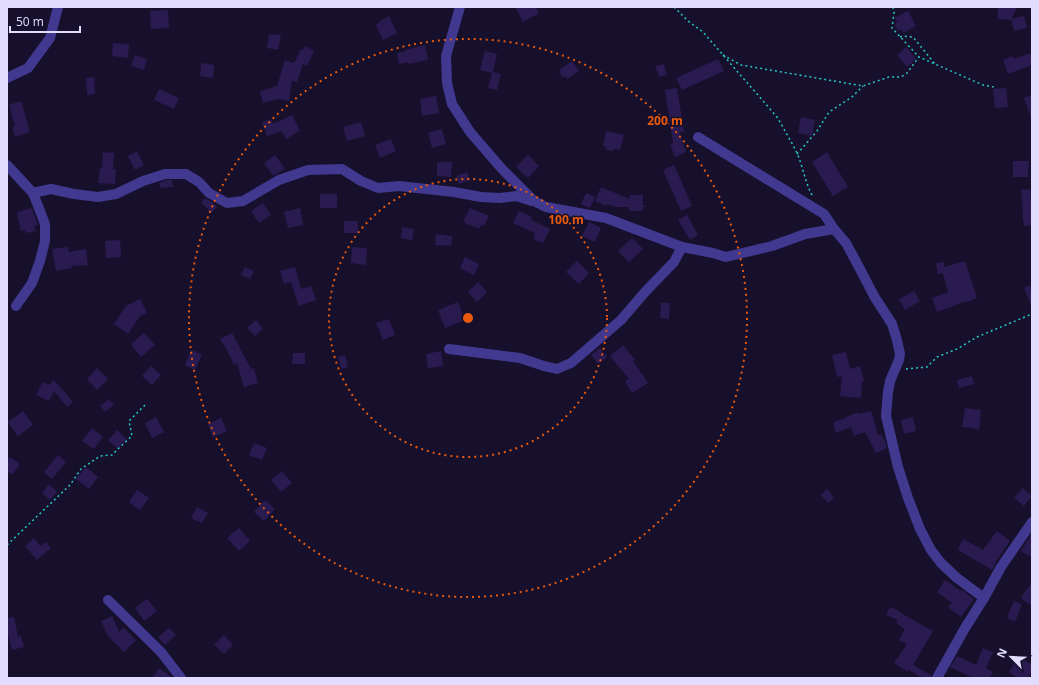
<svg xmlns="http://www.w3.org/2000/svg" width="1039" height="685" font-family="'Open Sans',sans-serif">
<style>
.building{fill:#291a50}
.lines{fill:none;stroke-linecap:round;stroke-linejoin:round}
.path{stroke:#28c7c7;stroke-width:1.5;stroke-dasharray:2 3;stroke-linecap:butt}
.minor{stroke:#41388f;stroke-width:10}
.ring{fill:none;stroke:#e8590c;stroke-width:2;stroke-dasharray:2 4}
.centre{fill:#e8590c;stroke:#17102d;stroke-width:2}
.ring-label{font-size:12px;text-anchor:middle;font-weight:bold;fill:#e8590c;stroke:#17102d;stroke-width:3;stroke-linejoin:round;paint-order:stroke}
</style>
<rect width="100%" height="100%" fill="#17102d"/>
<g class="building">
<polygon points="515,7 536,7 539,13 523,22"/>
<polygon points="998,7 1017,7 1011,20 998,19"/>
<polygon points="168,10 169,28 151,29 150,11"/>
<polygon points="908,11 916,26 903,33 901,29 898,31 895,24 897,22 895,18"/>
<polygon points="389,16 397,33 383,40 376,25 380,22 380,21"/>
<polygon points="1024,16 1027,28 1014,31 1011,19"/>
<polygon points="269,34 281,35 278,50 267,48"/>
<polygon points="113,43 129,44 128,58 112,56"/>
<polygon points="425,45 428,60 409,64 408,62 399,64 397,53 406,51 405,50"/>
<polygon points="305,46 314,51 307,66 303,64 297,82 292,81 289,101 278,99 263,103 260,91 277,86 285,60 294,63 301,49 303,50"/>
<polygon points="906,47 916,59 907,67 897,55"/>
<polygon points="485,51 497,54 493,72 501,74 497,90 488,88 492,73 480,70"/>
<polygon points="1032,53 1032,65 1008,74 1003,60 1013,56 1014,59"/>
<polygon points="135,55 147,59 144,70 131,66"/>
<polygon points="718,59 724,71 682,90 676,78"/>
<polygon points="572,61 579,71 567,79 565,76 563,78 559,72 561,70 560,69"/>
<polygon points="201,63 214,65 213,78 200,76"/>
<polygon points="664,64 667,75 659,77 655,66"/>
<polygon points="94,77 95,94 87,95 86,78"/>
<polygon points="677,88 684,132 679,132 686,152 675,157 670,144 673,143 665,90"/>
<polygon points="1006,88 1008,107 995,108 993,89"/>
<polygon points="159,89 179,98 174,109 154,100"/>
<polygon points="1032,95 1032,117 1031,117 1024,98"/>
<polygon points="436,96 439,113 422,116 420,99"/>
<polygon points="21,101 30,132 15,137 12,127 15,126 9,105"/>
<polygon points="292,115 300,131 286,139 282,131 267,136 262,122 271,119 273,124"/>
<polygon points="801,117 815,120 812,136 798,133"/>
<polygon points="361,122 365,136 347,141 343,127"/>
<polygon points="442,129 446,144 432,148 428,133"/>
<polygon points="606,131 624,135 620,150 614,149 613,151 606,150 607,147 603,146"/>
<polygon points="391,139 396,151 380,158 375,145"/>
<polygon points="137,151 144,165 137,169 134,169 128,156"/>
<polygon points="103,152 114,153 113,169 116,169 115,184 98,183 100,168 102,168"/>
<polygon points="827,152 848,187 833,196 812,162"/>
<polygon points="275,155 285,169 273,176 264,163"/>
<polygon points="528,155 539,166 528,178 516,167"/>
<polygon points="1013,161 1029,161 1028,177 1013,177"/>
<polygon points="437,162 452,162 451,177 437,176"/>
<polygon points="674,165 692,206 681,211 663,170"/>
<polygon points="467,172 470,180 459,184 456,176"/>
<polygon points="166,180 172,180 173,187 160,188 159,183"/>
<polygon points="601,187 629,199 630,195 643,195 643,205 647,207 643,207 642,211 629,211 629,207 616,207 607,204 606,206 595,201"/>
<polygon points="1030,189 1032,208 1032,225 1024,226 1022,214 1023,214 1021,190"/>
<polygon points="586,193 595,197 590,208 581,204"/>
<rect x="320" y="194" width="17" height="14"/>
<polygon points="205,198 212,202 217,207 211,213 201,202"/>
<polygon points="263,203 271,215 259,223 251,211"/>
<polygon points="32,208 38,225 34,226 36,231 26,233 25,230 21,231 17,212"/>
<polygon points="300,208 303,225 288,228 284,212"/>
<polygon points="470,208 489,216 484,226 481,225 479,229 463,222"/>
<polygon points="519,211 532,217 531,220 550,229 543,243 533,239 535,233 513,223"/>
<polygon points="687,215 698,235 690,240 678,220"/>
<rect x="344" y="221" width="14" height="12"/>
<polygon points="589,222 601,228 595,242 582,236"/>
<polygon points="402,227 414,229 412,240 401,238"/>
<polygon points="436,234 452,236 451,246 435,245"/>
<polygon points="632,238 643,249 629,262 618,251"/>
<polygon points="120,240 121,257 106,258 105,241"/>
<polygon points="68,247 69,252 86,249 88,265 72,266 72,268 56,271 52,249"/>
<polygon points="352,247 367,248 366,265 351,263"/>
<polygon points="465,257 479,264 474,275 460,268"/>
<polygon points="577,261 589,273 579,284 566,272"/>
<polygon points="965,261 977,298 967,302 967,301 937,312 932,298 948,292 943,273 938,274 936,263 944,262 944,267"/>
<polygon points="245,267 254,271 250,279 241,275"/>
<polygon points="295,267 301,289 311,286 316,300 299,306 291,282 284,284 280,271"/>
<polygon points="478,282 487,292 477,302 468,292"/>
<polygon points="1030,285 1032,290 1032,308 1024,288"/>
<polygon points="914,291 920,301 905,310 899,299"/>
<polygon points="140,299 147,313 140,316 128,334 114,324 126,306"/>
<polygon points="458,302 465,320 445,328 438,310"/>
<polygon points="661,303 670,303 669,319 660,318"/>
<polygon points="389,319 395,335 383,340 376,323"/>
<polygon points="256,320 263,329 255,336 247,328"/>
<polygon points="144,333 155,345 141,357 132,346 132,343"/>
<polygon points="232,333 240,348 251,369 254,368 258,383 244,387 237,363 234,365 227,350 220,339"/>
<polygon points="623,345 635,360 633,361 648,383 632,393 625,381 629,379 610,356"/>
<polygon points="600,348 607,357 598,364 591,355"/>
<polygon points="191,350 202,354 195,370 185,365"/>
<polygon points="441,351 443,366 428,368 426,354"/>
<polygon points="846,352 850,369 860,366 864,381 862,382 861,398 840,396 842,376 837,377 832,355"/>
<polygon points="293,353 305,353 305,364 292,364"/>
<polygon points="345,355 348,367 341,369 338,357"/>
<polygon points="151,366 161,375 152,385 142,376"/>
<polygon points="97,368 108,379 97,390 87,379"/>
<polygon points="972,376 974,384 959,388 957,380"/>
<polygon points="54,380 73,402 67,407 54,391 49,401 36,395 43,382 49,385"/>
<polygon points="109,399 114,405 105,412 100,406"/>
<polygon points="965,408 981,410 979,429 962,427"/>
<polygon points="23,411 33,425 18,436 8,422"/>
<polygon points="871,411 878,435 881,434 885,441 887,448 876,453 865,432 854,436 851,427 836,433 833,422 846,418 846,417 859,412 859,414"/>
<polygon points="156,417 164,432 152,438 145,423"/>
<polygon points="913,417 916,431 904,434 901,420"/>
<polygon points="221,418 227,431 213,437 208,424"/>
<polygon points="92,428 103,437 94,449 82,441"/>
<polygon points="117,430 127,439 118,449 108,440"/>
<polygon points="254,443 267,448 262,460 249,455"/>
<polygon points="58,455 66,462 52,479 44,472"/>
<polygon points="10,457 20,464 12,475 7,471 7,461"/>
<polygon points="86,467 98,477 89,489 76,479"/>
<polygon points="282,471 292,483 281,492 271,480"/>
<polygon points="49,484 57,492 50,500 42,493"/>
<polygon points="1023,488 1032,496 1024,506 1014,498"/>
<polygon points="827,489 834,498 828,503 821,495"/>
<polygon points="137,490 149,498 140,510 129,502"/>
<polygon points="265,500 275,509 264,521 254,512"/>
<polygon points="197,507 208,513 202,523 191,518"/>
<polygon points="239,528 250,541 239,551 227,538"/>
<polygon points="997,531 1010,541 995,563 996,563 992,570 958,550 963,539 983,550"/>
<polygon points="1032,533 1032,558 1021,551"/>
<polygon points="34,538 40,546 46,542 51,548 37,560 25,546"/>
<polygon points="945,580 961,591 962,590 974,599 961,617 948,607 952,603 937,592"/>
<polygon points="1032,582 1032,606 1021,598"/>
<polygon points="147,599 157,611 144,621 135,608"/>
<polygon points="1014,601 1022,604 1015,622 1007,618"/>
<polygon points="890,607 899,611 899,612 933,631 913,665 931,675 931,678 922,678 909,670 908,672 894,663 907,644 899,640 905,629 896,623 898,620 886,615"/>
<polygon points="112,616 119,632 123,627 136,640 124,652 108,636 101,621"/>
<polygon points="14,617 18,637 21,636 24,647 12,650 7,631 7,618"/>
<polygon points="169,628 176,635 165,645 158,637"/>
<polygon points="224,635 233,645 224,654 214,645"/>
<polygon points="983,648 993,652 986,668 993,672 990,678 973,678 950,667 957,656 976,665"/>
<polygon points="1019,656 1032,665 1032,672 1028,678 1017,678 1009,672"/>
<polygon points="159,668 173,678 152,678"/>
</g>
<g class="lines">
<g class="path">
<path d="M 674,7 L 688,21 L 703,32 L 777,117 C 784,129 791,141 797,153 C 803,167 805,182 812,195"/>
<polyline points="893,7 894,12 892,28 919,57"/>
<polyline points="900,37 903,36 913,37 935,64"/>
<polyline points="723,55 741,65 863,86 889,77 901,77 907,73 919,57 983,85 994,87"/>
<polyline points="797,154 817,131 829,112 852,97 863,86"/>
<polyline points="906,369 927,367 937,357 957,349 977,337 1032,314"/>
<polyline points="7,545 70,485 81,469 100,456 112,455 119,448 132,436 129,421 146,404"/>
</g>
<g class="minor">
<polyline points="460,7 446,56 447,83 452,104 470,132 502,169 534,201 546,207 606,218 682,247 713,253 726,257 772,246 805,234 834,229 846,243 860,269 874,296 892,324 897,340 900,354 899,360 890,381 888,392 886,416 898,467 908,498 920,529 931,550 941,563 957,578 984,598"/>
<polyline points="7,78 28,68 50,38 58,7"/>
<polyline points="698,137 824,214 834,229"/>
<polyline points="7,165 33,193 51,189 74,194 98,197 116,194 143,181 165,174 186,174 199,182 209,193 227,203 243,201 279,180 308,170 342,169 361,181 378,188 399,186 454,192 481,197 500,198 516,196 532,201"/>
<polyline points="16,306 32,283 40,261 45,241 45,224 33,193"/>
<polyline points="449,349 520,358 544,366 557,369 571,363 621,320 645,292 674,262 682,247"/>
<polyline points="108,600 161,652 181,678"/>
<polyline points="937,678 965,628 984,598 1001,567 1032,522"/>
</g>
</g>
<g class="ring">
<circle cx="468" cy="318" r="139"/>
<circle cx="468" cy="318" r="279"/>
</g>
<circle cx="468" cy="318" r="6" class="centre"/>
<g class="ring-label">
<text x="665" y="125">200 m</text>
<text x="566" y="224">100 m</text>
</g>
<rect width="1039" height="685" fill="none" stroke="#e2dcff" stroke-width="16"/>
<g transform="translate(1011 657) rotate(294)" stroke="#17102d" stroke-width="3" paint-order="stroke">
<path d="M0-3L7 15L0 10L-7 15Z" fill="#e2dcff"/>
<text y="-6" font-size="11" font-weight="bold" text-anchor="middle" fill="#e2dcff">N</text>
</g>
<path d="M10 26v6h70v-6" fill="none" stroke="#e2dcff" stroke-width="2"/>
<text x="16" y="26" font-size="12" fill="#e2dcff" stroke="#17102d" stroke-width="3" paint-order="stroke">50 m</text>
</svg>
